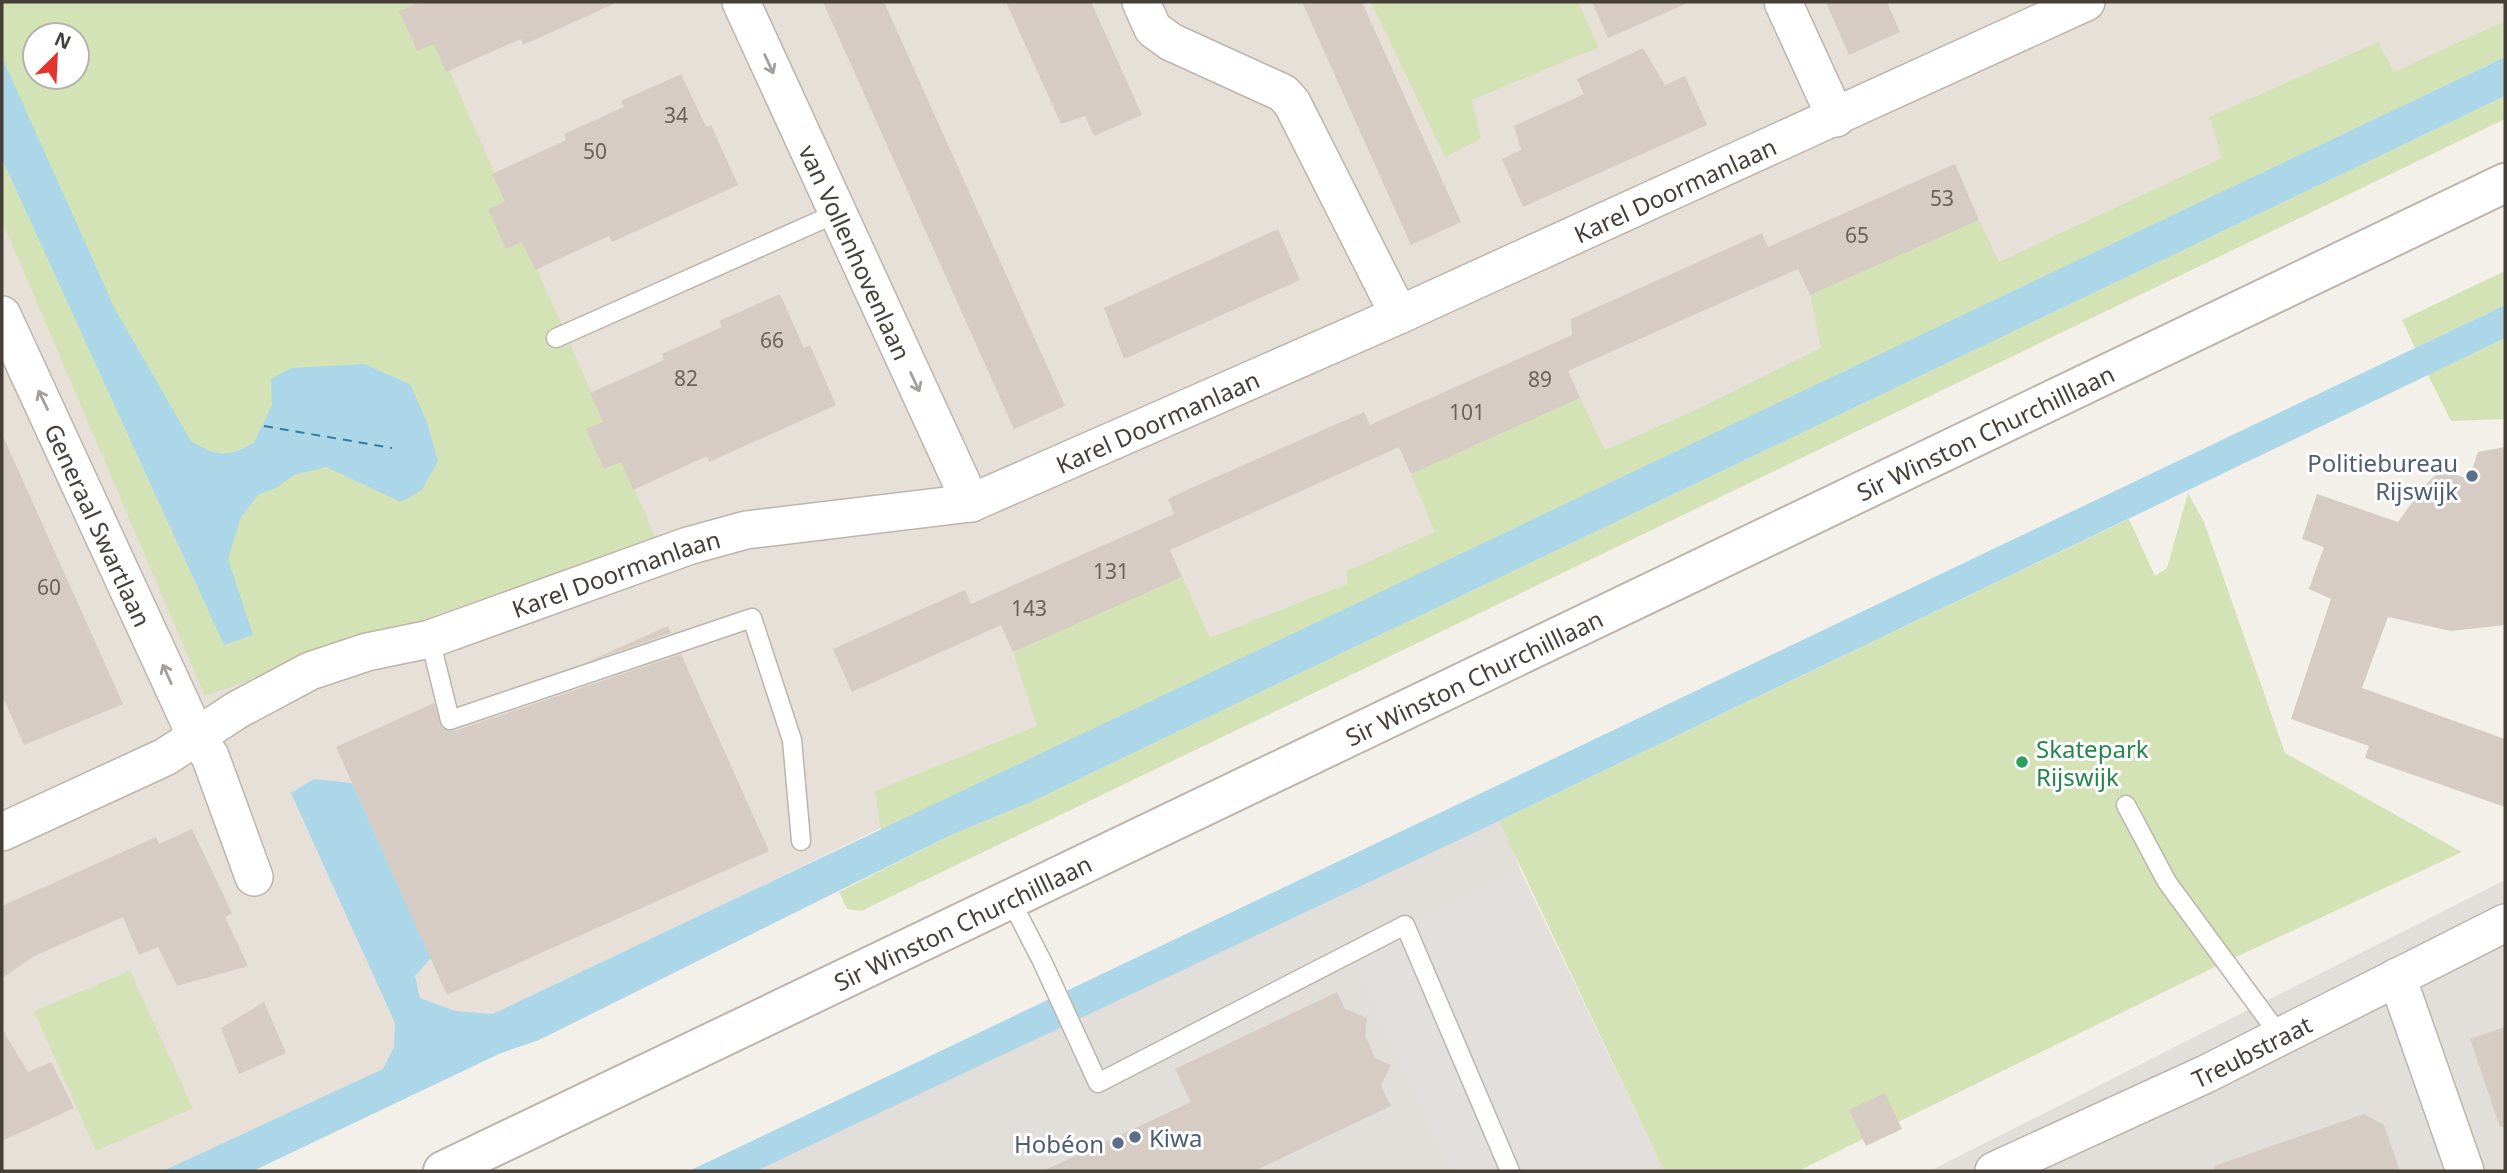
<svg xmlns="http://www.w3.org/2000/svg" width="2507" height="1173" font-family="'Noto Sans',sans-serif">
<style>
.residential{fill:#e6e0d8;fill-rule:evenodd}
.industrial{fill:#e2deda}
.green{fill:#d4e3b6;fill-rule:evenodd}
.parking{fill:#e2dfdd}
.water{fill:#abd7e9}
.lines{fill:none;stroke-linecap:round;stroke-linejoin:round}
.ferry{stroke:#377a99;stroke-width:2;stroke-dasharray:9 7;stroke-linecap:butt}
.building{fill:#d6ccc3}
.service-casing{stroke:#bdb5ac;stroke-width:21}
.minor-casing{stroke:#bdb5ac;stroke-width:40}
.tertiary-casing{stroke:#bdb5ac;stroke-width:42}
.service{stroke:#fff;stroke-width:18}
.minor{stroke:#fff;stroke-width:37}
.tertiary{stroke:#fff;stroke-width:38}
.oneway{stroke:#a29f9c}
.service-dot{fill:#5c6f8a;stroke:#fff;stroke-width:2.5}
.leisure-dot{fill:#2e9e5b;stroke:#fff;stroke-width:2.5}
.labels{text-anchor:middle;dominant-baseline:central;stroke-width:6;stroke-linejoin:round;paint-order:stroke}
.number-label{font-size:21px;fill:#6a625b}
.street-label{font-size:24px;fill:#463f38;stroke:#fff}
.service-label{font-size:24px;fill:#4e5e75;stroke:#fff;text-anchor:end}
.leisure-label{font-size:24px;fill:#27864d;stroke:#fff;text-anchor:start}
</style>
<rect width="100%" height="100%" fill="#f3efe9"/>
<path class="residential" d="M 2,2 L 2505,2 L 2505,54 L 1208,668 L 391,1067 L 169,1171 L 2,1171 ZM 35,35 L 77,35 L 77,77 L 35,77 Z"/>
<g class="industrial">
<polygon points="1499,807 1520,870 1664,1171 726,1171"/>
<polygon points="2505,880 2505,1171 1930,1171"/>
</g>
<g class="green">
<path d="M 2,2 L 419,2 L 656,538 L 205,696 L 2,221 ZM 35,35 L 77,35 L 77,77 L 35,77 Z"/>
<polygon points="1371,2 1578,2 1599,47 1472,100 1481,139 1445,157"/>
<polygon points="2505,21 2505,57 881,831 875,791 1037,726 1013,652 1182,577 1210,638 1347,584 1347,571 1435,532 1411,474 1580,398 1605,450 1700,408 1821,348 1810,295 1979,220 1999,262 2222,158 2209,117 2378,42 2394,72"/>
<polygon points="2505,96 2505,119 861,911 847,909 839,892 951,835 1029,803"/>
<polygon points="2505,271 2505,305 2415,348 2402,320"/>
<polygon points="2505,338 2505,419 2451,421 2428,375"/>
<polygon points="2188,493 2204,522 2285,753 2462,852 2225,962 1798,1171 1664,1171 1499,821 2129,519 2155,576 2167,568"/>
<polygon points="130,971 193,1108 96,1151 34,1011"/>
</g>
<polygon class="parking" points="1520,870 1664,1171 1452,1171 1350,952"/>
<g class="water">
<path d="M 2,57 L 115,309 L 191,441 C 218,457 225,458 254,443 L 272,405 L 271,379 L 291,368 L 364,364 L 410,384 L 427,422 L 438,461 L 422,490 L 401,502 L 326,467 L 294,475 L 276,488 L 259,494 L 241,517 L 228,559 L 253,635 L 224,645 L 2,159 Z"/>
<polygon points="2505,57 2505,96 1029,803 951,835 539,1040 501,1053 253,1171 163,1171 383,1069 394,1047 395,1023 291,793 314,779 352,783 431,958 415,976 420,998 455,1011 493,1014"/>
<polygon points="2505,305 2505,338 1499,821 756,1171 689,1171"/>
</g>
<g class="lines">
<polyline class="ferry" points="264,426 392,448"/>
</g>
<g class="building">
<polygon points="421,2 618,2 523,45 521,39 446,72 434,44 417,51 399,11"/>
<polygon points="823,2 884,2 1065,406 1014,429"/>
<polygon points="1006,2 1091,2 1142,115 1094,136 1085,116 1061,124"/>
<polygon points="1302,2 1362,2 1461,222 1411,245"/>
<polygon points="1592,2 1690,2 1608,38"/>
<polygon points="1826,2 1887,2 1900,32 1849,55"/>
<polygon points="1643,48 1665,85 1685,76 1707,125 1523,207 1502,159 1521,150 1514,126 1584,94 1577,79"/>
<polygon points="681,74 706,127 711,125 738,185 612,242 609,236 535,270 522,242 506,249 488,209 505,202 492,174 566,140 564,134 624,107 621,101"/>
<polygon points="1955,164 1979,220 1810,295 1798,269 1716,305 1568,371 1580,398 1411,474 1399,447 1252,513 1170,550 1182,577 1013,652 1001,625 852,692 833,649 965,590 971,604 1174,514 1168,499 1200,484 1364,412 1370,425 1572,335 1571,319 1687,267 1762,233 1768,247"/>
<polygon points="1278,229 1300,280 1124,359 1104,308"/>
<polygon points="780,294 804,348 810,345 836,405 709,462 707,456 633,490 621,462 604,469 586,429 603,422 590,393 664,360 662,354 722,327 719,321"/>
<polygon points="2,434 123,704 24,745 2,695"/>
<polygon points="2505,447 2505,625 2451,631 2388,617 2362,688 2505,739 2505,807 2365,758 2369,746 2291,719 2331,599 2309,589 2324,547 2302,539 2317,494 2398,522 2424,486 2441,470 2469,479 2478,452"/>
<polygon points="668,626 671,633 587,662"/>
<polygon points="681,654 769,851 447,995 336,747 434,703 442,728 454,731"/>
<polygon points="192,829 232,913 225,917 248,966 177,986 158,947 139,955 123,917 34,956 2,978 2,906 156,837 159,844"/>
<polygon points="1337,992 1345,1009 1367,1018 1365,1035 1375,1058 1391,1065 1381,1086 1391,1106 1254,1171 1043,1171 1191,1102 1175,1069"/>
<polygon points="264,1002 286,1053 239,1074 221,1028"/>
<polygon points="2505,1027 2505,1126 2500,1127 2470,1039"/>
<polygon points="2,1029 28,1072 51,1062 74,1108 2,1141"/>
<polygon points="1885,1093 1902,1129 1866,1146 1849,1110"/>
<polygon points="2364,1114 2384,1125 2400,1171 2215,1171 2214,1166"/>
</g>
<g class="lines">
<g class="service-casing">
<g id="service">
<polyline points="556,338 837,213"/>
<polyline points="430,639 450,720 752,618 792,740 801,841"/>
<polyline points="2126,805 2167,882 2280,1036"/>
<polyline points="1009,897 1042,961 1098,1083 1405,925 1510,1171"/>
</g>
</g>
<g class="minor-casing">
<g id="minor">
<path id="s1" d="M 741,2 L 971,503"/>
<polyline points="1141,2 1153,29 1171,42 1283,93 1292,103 1399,315"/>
<polyline points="1783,2 1836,118"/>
<path id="s2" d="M 2,315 L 196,736 L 210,756 L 254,877"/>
<path id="s3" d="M 2,832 L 165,757 L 237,710 L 310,671 L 367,652 L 430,639 L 688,546 L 746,530 L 971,503 L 1399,315 L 2086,2"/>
<polyline points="2397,977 2465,1171"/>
<path id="s4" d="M 1994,1171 L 2206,1074 L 2505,923"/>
</g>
</g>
<g class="tertiary-casing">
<g id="tertiary">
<path id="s5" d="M 443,1171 L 2505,183"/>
</g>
</g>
<use href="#service" class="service"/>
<use href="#minor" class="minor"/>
<use href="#tertiary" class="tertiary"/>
</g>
<defs><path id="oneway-shaft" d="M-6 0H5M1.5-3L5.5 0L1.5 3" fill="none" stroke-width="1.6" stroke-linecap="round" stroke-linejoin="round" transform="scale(1.75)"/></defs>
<g class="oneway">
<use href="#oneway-shaft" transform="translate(769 64) rotate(65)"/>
<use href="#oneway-shaft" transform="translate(915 382) rotate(65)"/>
<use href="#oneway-shaft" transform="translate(43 400) rotate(-116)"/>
<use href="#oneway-shaft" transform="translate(167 674) rotate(-114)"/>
</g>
<g class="service-dot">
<circle cx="2472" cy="476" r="7"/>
<circle cx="1135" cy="1137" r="7"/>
<circle cx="1118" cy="1143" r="7"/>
</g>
<circle class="leisure-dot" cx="2022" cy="762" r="7"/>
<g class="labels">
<g class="number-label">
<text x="676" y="115">34</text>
<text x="595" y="151">50</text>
<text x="1942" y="198">53</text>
<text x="1857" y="235">65</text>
<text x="772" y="340">66</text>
<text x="686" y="378">82</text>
<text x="1540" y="379">89</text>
<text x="1467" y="412">101</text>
<text x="1111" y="571">131</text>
<text x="49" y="587">60</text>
<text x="1029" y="608">143</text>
</g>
<g class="street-label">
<text stroke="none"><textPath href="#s3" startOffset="1804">Karel Doormanlaan</textPath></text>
<text stroke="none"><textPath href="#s1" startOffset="275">van Vollenhovenlaan</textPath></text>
<text stroke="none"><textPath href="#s3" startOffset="1237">Karel Doormanlaan</textPath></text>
<text stroke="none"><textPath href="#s5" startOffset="1710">Sir Winston Churchilllaan</textPath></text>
<text stroke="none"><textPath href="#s2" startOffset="231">Generaal Swartlaan</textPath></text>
<text stroke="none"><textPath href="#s3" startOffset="670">Karel Doormanlaan</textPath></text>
<text stroke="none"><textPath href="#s5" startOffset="1143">Sir Winston Churchilllaan</textPath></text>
<text stroke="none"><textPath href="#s5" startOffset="576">Sir Winston Churchilllaan</textPath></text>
<text stroke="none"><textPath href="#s4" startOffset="284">Treubstraat</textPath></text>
</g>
<g class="service-label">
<text x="2458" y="462">Politiebureau<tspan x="2458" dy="28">Rijswijk</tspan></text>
<text x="1149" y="1137" text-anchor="start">Kiwa</text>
<text x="1104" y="1143">Hobéon</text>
</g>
<g class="leisure-label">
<text x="2036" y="748">Skatepark<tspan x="2036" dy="28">Rijswijk</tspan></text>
</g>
</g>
<rect width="2507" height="1173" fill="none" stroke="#463f38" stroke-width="7"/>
<g transform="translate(56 56) rotate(24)"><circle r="33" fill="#ffffff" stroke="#b5b2af" stroke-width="2"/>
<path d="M0-5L12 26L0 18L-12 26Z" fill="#e5342e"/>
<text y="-10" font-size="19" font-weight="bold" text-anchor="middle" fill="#463f38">N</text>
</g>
</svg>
